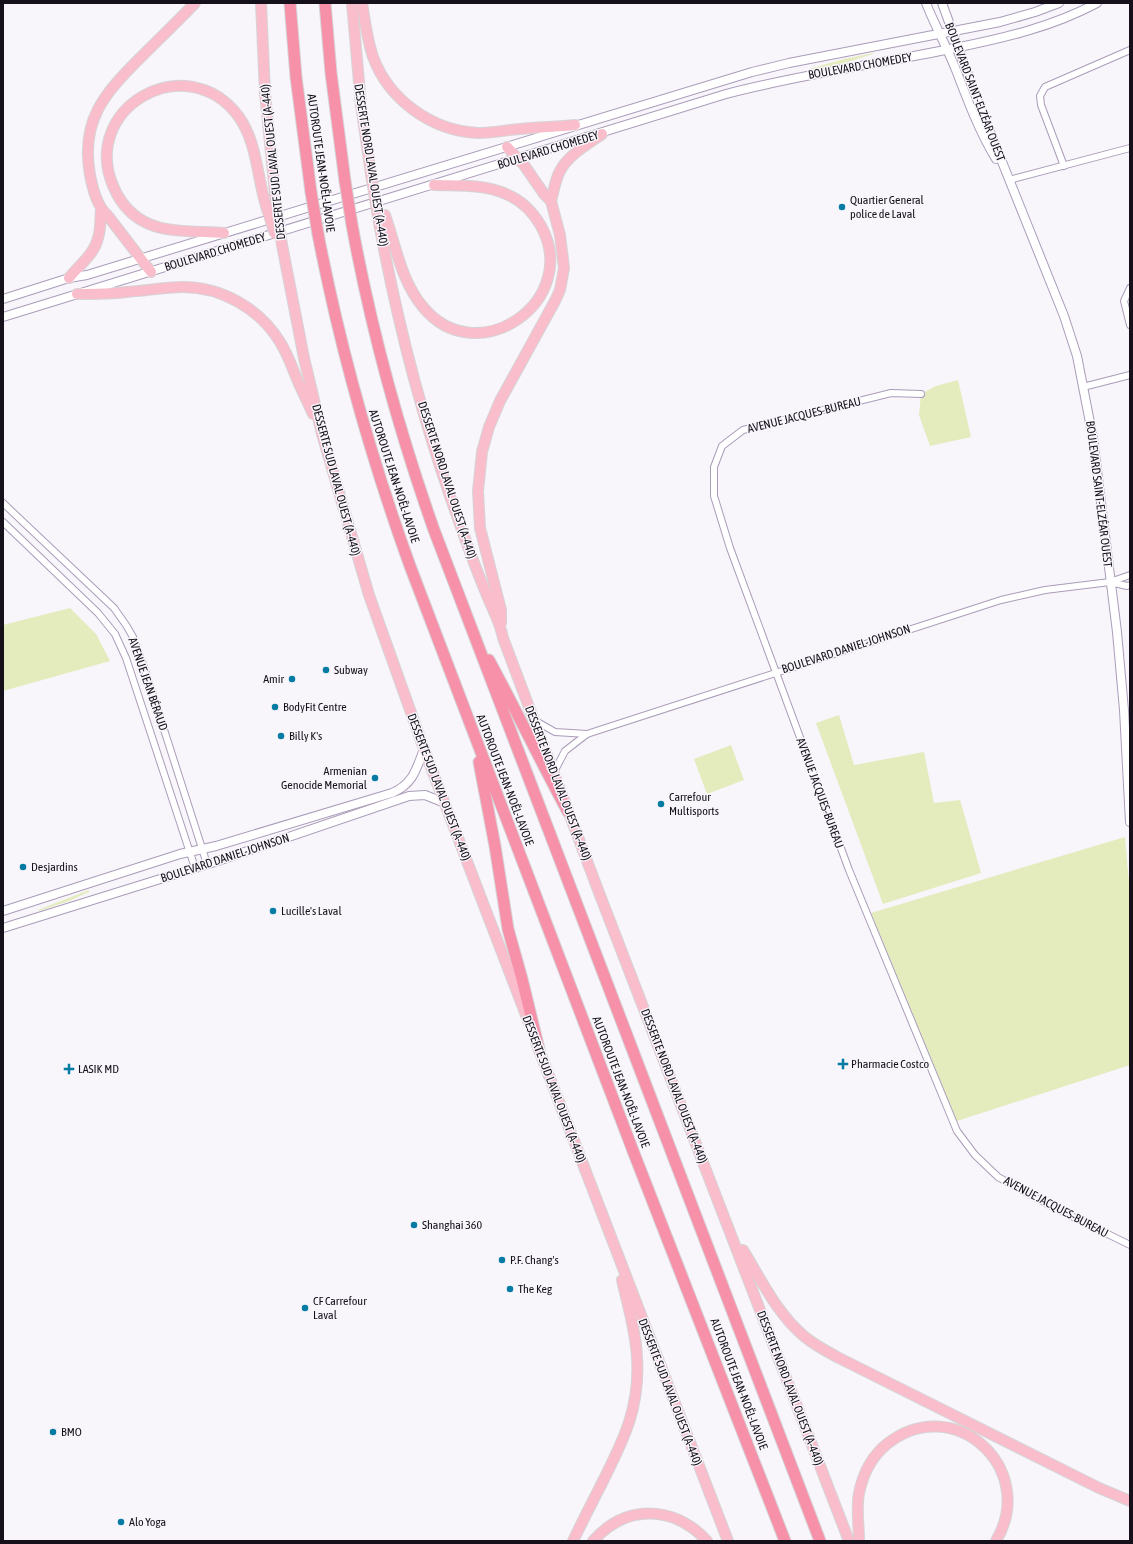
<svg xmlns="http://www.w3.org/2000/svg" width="1133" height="1544" font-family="'Asap Condensed',sans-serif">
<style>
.green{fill:#e4ecbd}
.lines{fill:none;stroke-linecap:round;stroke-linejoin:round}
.minor-casing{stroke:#ab9cb9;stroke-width:8}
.tertiary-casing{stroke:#ab9cb9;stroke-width:10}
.primary-casing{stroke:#d5d4d6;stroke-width:12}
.motorway-casing{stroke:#d5d4d6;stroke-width:13}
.minor{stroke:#fff;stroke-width:6}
.tertiary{stroke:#fff;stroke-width:8}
.primary{stroke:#fabdcb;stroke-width:10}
.motorway{stroke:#f691a9;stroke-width:11}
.primary-bridge-casing{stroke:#d5d4d6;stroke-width:12;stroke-linecap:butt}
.motorway-bridge-casing{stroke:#d5d4d6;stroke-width:13;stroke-linecap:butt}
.primary-bridge{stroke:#fabdcb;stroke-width:10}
.motorway-bridge{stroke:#f691a9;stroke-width:11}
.poi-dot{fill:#037ba3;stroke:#f8f5fb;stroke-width:1.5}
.labels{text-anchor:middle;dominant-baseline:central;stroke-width:3;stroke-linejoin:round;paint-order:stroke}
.street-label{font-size:12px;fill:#15101a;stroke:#f8f5fb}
.poi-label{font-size:12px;fill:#15101a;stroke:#f8f5fb;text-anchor:start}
</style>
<rect width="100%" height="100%" fill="#f8f5fb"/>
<g class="green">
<polygon points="873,53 873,54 838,65 809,70 809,69 844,59"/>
<polygon points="958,380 971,437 930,446 919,415 921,394 936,386"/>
<polygon points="70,608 96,634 110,661 3,691 3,625"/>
<polygon points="839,715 854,765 924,752 934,803 960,800 981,873 883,904 816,723"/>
<polygon points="731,745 744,780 707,794 694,759"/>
<polygon points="1125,837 1130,895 1130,1065 957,1121 871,913"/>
<polygon points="89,890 89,892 69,901 39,911 38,910"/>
</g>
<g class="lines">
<g class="minor-casing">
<g id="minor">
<polyline points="1064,166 1041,105 1040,96 1045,87 1130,50"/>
<polyline points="1009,180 1130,148"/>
<polyline points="1130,288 1124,301 1130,325"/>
<polyline points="1083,387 1130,375"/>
<polyline points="921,394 891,393 743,430 722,446 714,467 714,496 730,548 849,870 957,1131 975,1155 998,1177 1053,1207 1130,1245"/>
<polyline points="3,503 114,608 126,625 133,637 144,667 207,864"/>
<polyline points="3,522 98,613 115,634 126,658 195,868"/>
<polyline points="1110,582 1127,586 1130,585"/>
<polyline points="534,720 555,732 587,734"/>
<polyline points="554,772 565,751 587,734 1001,600 1045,590 1110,582 1130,575"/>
</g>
</g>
<g class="tertiary-casing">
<g id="tertiary">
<path d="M 926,3 C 935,26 947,47 956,70 C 968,101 979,131 996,159"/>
<polyline points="942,3 978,102 1064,316 1077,356 1093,438 1117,632 1124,710 1130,822"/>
<polyline points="3,299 69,278 87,275 752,72 789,63 1000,22 1035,12 1059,3"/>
<path d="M 3,317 L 726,94 C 801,74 879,64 955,48 C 1004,38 1052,27 1097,3"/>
<path d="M 3,911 L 180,854 L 216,846 L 392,793 C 413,784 416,770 424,749"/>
<polyline points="3,928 218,861 409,796 425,795 445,803"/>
</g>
</g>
<g class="primary-casing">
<g id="primary">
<polyline points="261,3 265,93 276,203"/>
<polyline points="352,3 361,105 371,174"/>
<path d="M 362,3 C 365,21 367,39 373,57 C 389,100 432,131 478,133 C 492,133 506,130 520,129 C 539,127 557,127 575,125"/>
<path d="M 551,201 C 554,191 555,180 560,171 C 568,155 588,144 602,134"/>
<path d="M 385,215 C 396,246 401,281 423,307 C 477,373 582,301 541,226 C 533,212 521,200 506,194 C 484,184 457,186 434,185"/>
<path d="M 378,217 C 395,312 419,407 451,499 C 462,530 473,562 486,593 C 492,609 500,621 503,638 L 598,890 L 849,1541"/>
<path d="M 224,233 C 202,231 169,233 149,224 C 133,217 121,204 114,188 C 78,108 187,46 239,117 C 257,143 257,176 266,206"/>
<polyline points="282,245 304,358 322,434 369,595 424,749 529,1023"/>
<path d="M 151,272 L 108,216 C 97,206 93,190 90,175 C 80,120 105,93 141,57 C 159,39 177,22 195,3"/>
<path d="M 69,278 C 79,265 94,255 98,238 C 101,229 100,219 101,210"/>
<path d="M 77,294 C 93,294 110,294 126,292 C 145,291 164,287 183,287 C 222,287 260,309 280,342 C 289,356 293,371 300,386 C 304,395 309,405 313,414"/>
<polyline points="501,623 501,610 480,528 478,491 482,452 489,427 500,401 555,301 560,290 564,268 560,235 551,201 544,194 524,165 507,147"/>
<polyline points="536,1042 728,1541"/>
<path d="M 743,1250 C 762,1281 777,1314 805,1337 C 816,1346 828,1352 839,1358 L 1099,1488 L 1130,1501"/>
<path d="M 573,1541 C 583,1520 594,1499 604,1479 C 625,1437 640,1406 637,1358 C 636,1332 628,1306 622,1280"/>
<path d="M 593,1541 C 626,1504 674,1505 707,1541"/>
<path d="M 859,1541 C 859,1525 856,1509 859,1493 C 863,1474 872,1456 887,1444 C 953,1391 1039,1468 996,1541"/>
</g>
</g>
<g class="motorway-casing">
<g id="motorway">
<polyline points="290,3 296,77 311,192"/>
<polyline points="325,3 331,73 345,181"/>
<path d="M 352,225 C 371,329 399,431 434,530 L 820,1541"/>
<path d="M 318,234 C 340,348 371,458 410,566 L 635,1156 L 785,1541"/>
<path d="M 489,660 C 516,710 541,762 568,812"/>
<polyline points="479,762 495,846 508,929 522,979 539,1049"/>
</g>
</g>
<use href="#minor" class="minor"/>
<use href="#tertiary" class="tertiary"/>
<use href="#primary" class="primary"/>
<use href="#motorway" class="motorway"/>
<g class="primary-bridge-casing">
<g id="primary-bridge">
<polyline points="371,174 378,217"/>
<polyline points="276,203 282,245"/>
<polyline points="266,206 275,234"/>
</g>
</g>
<g class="motorway-bridge-casing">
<g id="motorway-bridge">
<polyline points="345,181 352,225"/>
<polyline points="311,192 318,234"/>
</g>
</g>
<use href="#primary-bridge" class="primary-bridge"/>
<use href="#motorway-bridge" class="motorway-bridge"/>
</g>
<g class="poi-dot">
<circle cx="842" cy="207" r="4"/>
<circle cx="326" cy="670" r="4"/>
<circle cx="292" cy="679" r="4"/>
<circle cx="275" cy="707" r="4"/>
<circle cx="281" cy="736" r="4"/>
<circle cx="375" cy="778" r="4"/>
<circle cx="661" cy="804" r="4"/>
<circle cx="23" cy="867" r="4"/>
<circle cx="273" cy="911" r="4"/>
<path d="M841 1058h4v4h4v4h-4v4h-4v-4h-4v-4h4z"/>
<path d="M67 1063h4v4h4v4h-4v4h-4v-4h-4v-4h4z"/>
<circle cx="414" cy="1225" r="4"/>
<circle cx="502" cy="1260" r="4"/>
<circle cx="510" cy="1289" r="4"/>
<circle cx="305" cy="1308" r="4"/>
<circle cx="53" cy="1432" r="4"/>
<circle cx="121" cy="1522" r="4"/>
</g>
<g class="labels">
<g class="street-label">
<text transform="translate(860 66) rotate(-10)">BOULEVARD CHOMEDEY</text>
<text transform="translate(975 92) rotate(69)">BOULEVARD SAINT-ELZÉAR OUEST</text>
<text transform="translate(548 150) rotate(-17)">BOULEVARD CHOMEDEY</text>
<text transform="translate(273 162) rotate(-96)">DESSERTE SUD LAVAL OUEST (A-440)</text>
<text transform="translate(321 163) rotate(82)">AUTOROUTE JEAN-NOËL-LAVOIE</text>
<text transform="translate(371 165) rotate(81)">DESSERTE NORD LAVAL OUEST (A-440)</text>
<text transform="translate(215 252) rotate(-17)">BOULEVARD CHOMEDEY</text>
<text transform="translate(804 415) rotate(-14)">AVENUE JACQUES-BUREAU</text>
<text transform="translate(394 476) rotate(72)">AUTOROUTE JEAN-NOËL-LAVOIE</text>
<text transform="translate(336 480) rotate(75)">DESSERTE SUD LAVAL OUEST (A-440)</text>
<text transform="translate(447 480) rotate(72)">DESSERTE NORD LAVAL OUEST (A-440)</text>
<text transform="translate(1099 494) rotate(83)">BOULEVARD SAINT-ELZÉAR OUEST</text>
<text transform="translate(846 649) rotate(-18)">BOULEVARD DANIEL-JOHNSON</text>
<text transform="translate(148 684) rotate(71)">AVENUE JEAN BÉRAUD</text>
<text transform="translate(505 780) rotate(69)">AUTOROUTE JEAN-NOËL-LAVOIE</text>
<text transform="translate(558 783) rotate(69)">DESSERTE NORD LAVAL OUEST (A-440)</text>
<text transform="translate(439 787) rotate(69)">DESSERTE SUD LAVAL OUEST (A-440)</text>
<text transform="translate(820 793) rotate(70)">AVENUE JACQUES-BUREAU</text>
<text transform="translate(225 858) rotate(-18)">BOULEVARD DANIEL-JOHNSON</text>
<text transform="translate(621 1082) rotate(69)">AUTOROUTE JEAN-NOËL-LAVOIE</text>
<text transform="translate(674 1086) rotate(69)">DESSERTE NORD LAVAL OUEST (A-440)</text>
<text transform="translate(554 1089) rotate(69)">DESSERTE SUD LAVAL OUEST (A-440)</text>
<text transform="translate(1056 1207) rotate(28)">AVENUE JACQUES-BUREAU</text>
<text transform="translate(739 1384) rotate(69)">AUTOROUTE JEAN-NOËL-LAVOIE</text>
<text transform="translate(790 1388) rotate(69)">DESSERTE NORD LAVAL OUEST (A-440)</text>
<text transform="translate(670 1392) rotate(69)">DESSERTE SUD LAVAL OUEST (A-440)</text>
</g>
<g class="poi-label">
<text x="850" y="200">Quartier General<tspan x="850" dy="14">police de Laval</tspan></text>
<text x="334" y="670">Subway</text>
<text x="284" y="679" text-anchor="end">Amir</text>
<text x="283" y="707">BodyFit Centre</text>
<text x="289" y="736">Billy K's</text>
<text x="367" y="771" text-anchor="end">Armenian<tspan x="367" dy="14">Genocide Memorial</tspan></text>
<text x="669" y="797">Carrefour<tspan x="669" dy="14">Multisports</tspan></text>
<text x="31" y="867">Desjardins</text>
<text x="281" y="911">Lucille's Laval</text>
<text x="851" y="1064">Pharmacie Costco</text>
<text x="78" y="1069">LASIK MD</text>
<text x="422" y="1225">Shanghai 360</text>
<text x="510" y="1260">P.F. Chang's</text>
<text x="518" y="1289">The Keg</text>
<text x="313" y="1301">CF Carrefour<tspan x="313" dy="14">Laval</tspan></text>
<text x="61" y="1432">BMO</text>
<text x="129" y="1522">Alo Yoga</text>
</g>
</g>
<rect width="1133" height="1544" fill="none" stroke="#15101a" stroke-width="8"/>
</svg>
